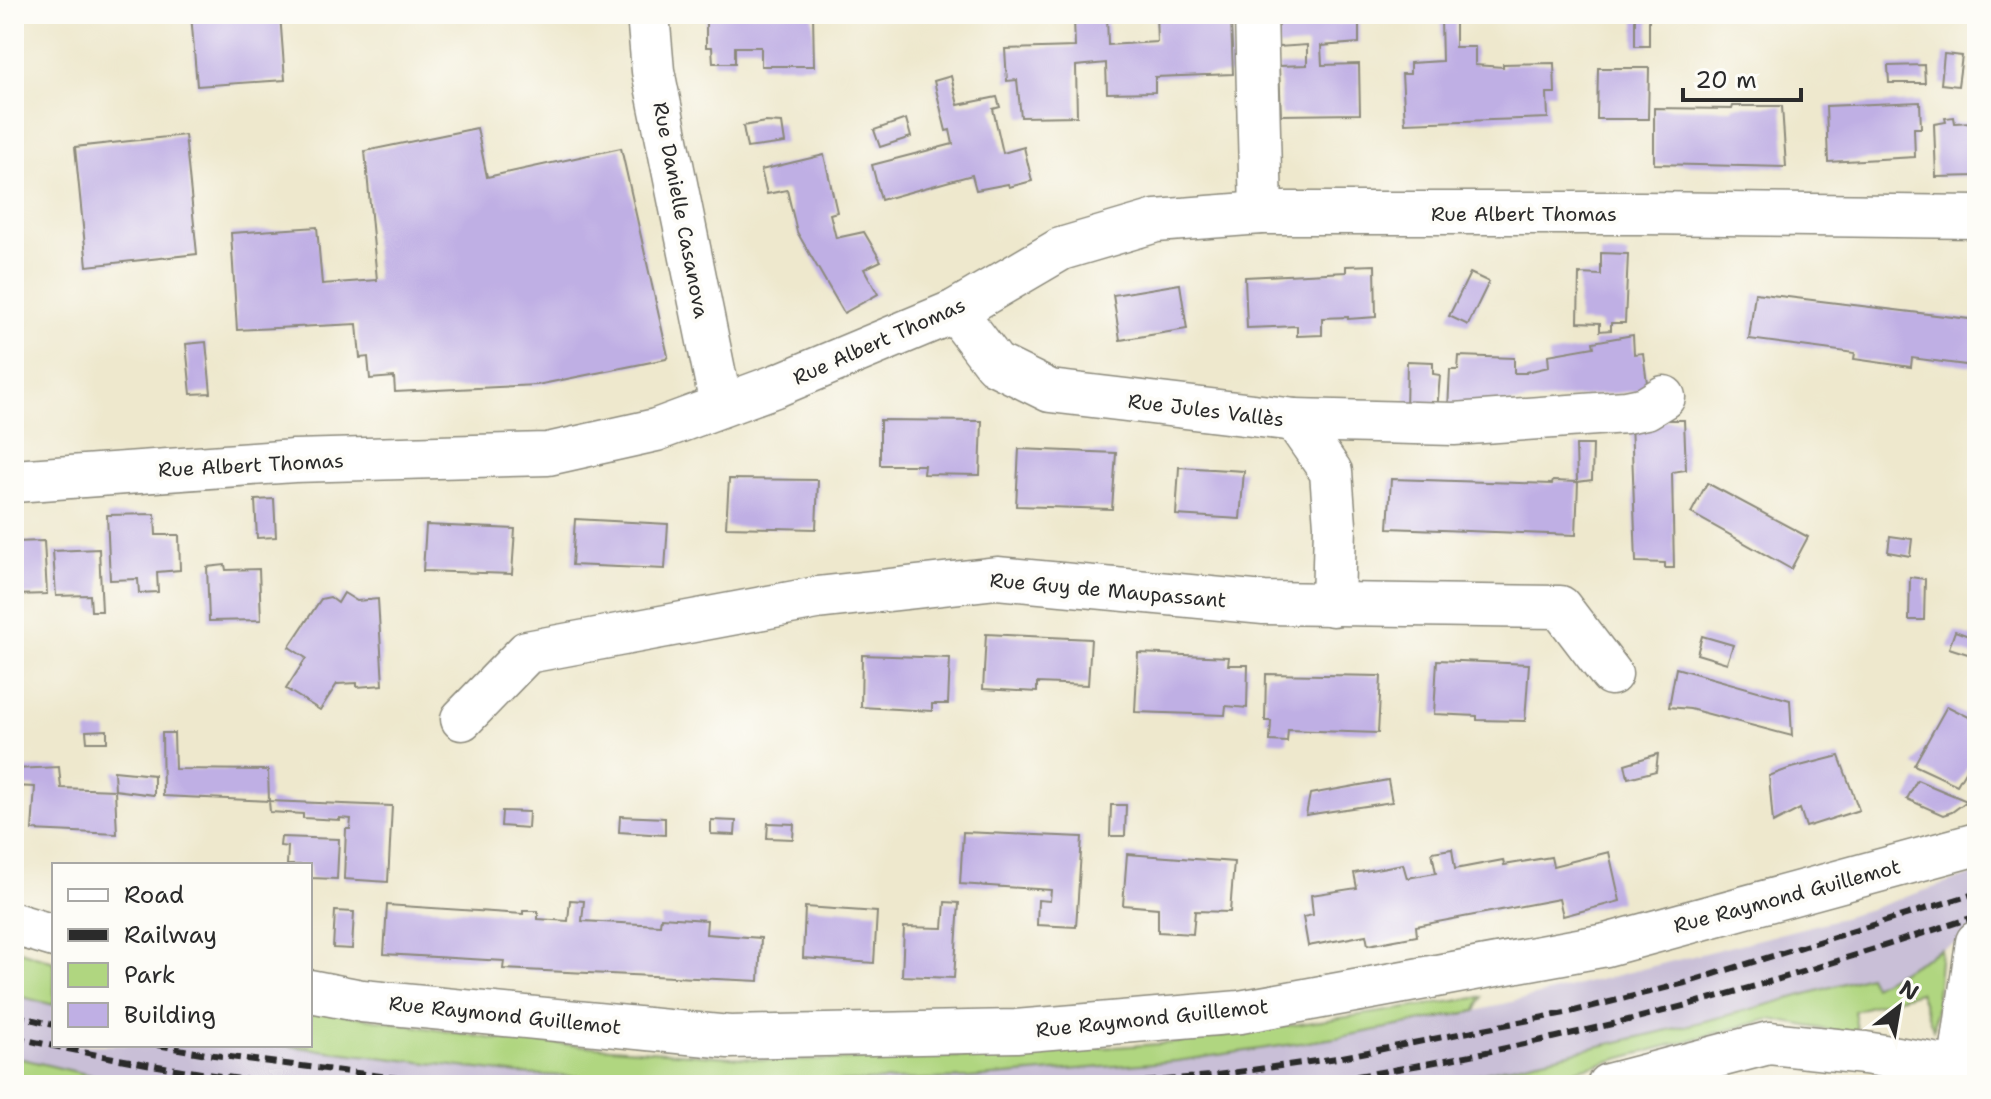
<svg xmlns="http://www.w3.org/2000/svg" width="1991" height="1099" font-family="'Shantell Sans',sans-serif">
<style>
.industrial{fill:#c9bfd7}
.green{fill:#b0d680;stroke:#6e8056;stroke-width:2}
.building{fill:#bfafe4}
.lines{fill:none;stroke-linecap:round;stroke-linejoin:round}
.minor-casing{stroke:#8c8a7c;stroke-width:45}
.minor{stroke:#fff;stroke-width:42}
.rail{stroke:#2b2b2b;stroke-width:6;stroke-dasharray:12 6;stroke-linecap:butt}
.labels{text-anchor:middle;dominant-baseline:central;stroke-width:8;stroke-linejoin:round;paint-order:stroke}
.street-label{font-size:20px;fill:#2b2b2b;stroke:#fdfcf7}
</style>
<rect width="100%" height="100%" fill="#fdfcf7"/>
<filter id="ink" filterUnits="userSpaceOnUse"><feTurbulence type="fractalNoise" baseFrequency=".0125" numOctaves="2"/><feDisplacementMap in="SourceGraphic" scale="16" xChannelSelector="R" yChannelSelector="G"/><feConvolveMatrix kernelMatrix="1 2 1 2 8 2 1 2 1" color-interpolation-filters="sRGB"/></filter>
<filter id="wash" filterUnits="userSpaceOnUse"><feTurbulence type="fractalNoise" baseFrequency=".006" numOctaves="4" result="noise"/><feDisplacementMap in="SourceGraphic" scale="32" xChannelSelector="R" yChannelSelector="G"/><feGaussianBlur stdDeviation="1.8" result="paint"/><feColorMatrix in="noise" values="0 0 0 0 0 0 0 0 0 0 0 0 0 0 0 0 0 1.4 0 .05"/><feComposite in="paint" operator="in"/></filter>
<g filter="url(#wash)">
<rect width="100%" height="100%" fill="#eee8cd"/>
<polygon class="industrial" points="1977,873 1977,935 1941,949 1872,987 1868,976 1828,988 1608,1045 1428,1085 132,1085 14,1057 14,995 54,1005 54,1045 279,1045 519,1074 757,1084 969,1078 1476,1011 1846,917"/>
<g class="green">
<polygon points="14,949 54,962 54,1005 14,995"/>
<path d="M 1941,949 L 1934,1031 L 1919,992 L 1854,1011 L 1857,1030 L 1844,1033 L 1770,1019 L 1572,1071 L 1535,1085 L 1428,1085 C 1575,1052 1724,1020 1868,976 L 1873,986 Z"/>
<polygon points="1482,997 1476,1011 1335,1038 1177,1061 969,1078 757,1084 519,1074 279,1045 310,1045 310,1009 494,1039 782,1061 985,1056 1173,1043"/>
<polygon points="14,1057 132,1085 14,1085"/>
</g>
<g id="blocks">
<g class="building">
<polygon points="191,14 280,14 285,80 197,86"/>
<polygon points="706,14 813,14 814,66 761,66 761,47 735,47 735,63 713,63 712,47 706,47"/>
<polygon points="1156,14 1200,14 1200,20 1231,20 1233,74 1155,77 1155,92 1107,93 1106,63 1076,66 1077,116 1021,117 1017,80 1007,81 1005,49 1075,47 1074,18 1107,15 1108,45 1157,42"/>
<polygon points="1277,14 1316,14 1316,24 1359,23 1359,43 1321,46 1322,65 1359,64 1360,114 1281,115 1279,66 1307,65 1307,45 1278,47"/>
<rect x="1635" y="14" width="14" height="32"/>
<polygon points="1441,19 1455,19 1455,47 1475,47 1475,65 1503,67 1503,64 1554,63 1555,93 1547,93 1548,118 1405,123 1402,74 1410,74 1410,63 1442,61"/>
<polygon points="1944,54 1962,56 1958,86 1941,84"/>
<polygon points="1924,65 1925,83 1889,83 1888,66"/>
<polygon points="1598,68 1649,68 1648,119 1597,119"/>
<polygon points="951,76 958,105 997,97 1000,107 993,109 1003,153 1024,147 1032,181 1009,187 1008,184 976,190 972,175 881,200 872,165 953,144 950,130 946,131 934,81"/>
<polygon points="1920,102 1921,128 1914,128 1915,157 1828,162 1826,106"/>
<polygon points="1733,106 1782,106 1786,167 1654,164 1654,108 1732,109"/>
<polygon points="1954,117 1955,123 1972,122 1973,129 1977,129 1977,176 1936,177 1934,124 1946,122 1945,118"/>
<polygon points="906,119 911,137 880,147 874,130"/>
<polygon points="765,122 782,123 785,143 747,148 743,126"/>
<polygon points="477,128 487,177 621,148 668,356 666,359 537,385 395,392 394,377 370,379 368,357 360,358 357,324 237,330 231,233 317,227 322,284 377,280 365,151"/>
<polygon points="185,135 197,254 87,266 75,147"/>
<polygon points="824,155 837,212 830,214 836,238 864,232 881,261 864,269 878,294 844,313 797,232 787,190 767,194 761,170"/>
<polygon points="1601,253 1628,254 1625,323 1611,323 1611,330 1600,331 1600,323 1578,322 1579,274 1601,275"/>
<polygon points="1375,265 1376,317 1348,319 1348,317 1322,318 1322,335 1297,336 1297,326 1247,328 1245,277 1346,272 1346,266"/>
<polygon points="1470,273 1489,282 1468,325 1449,316"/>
<polygon points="1180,284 1187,329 1120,340 1113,295"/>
<polygon points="1755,293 1977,320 1977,371 1973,371 1973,366 1912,358 1911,367 1854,359 1855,353 1749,339"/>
<polygon points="1633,335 1634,354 1643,353 1648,390 1448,409 1450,370 1458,370 1459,356 1514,358 1514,373 1526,373 1526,372 1549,367 1548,355 1594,347 1593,342"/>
<polygon points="206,342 211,393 191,394 186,344"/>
<polygon points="1407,361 1433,362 1433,374 1440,375 1437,411 1406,411"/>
<polygon points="880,420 982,421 980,475 923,474 924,465 880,465"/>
<polygon points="1631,420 1684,420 1686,470 1672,472 1674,568 1665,568 1665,563 1636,562"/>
<polygon points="1576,445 1593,445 1592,480 1577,482"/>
<polygon points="1019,449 1116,453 1112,509 1016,506"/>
<polygon points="1179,467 1244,471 1240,519 1176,515"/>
<polygon points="729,479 818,480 816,529 726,527"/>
<polygon points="1391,479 1552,484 1553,481 1578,482 1576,535 1388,528"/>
<polygon points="1707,483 1808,537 1791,569 1691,513"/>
<polygon points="274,499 276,537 257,538 255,500"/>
<polygon points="155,514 156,535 179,535 180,570 157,572 158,592 139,593 138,579 110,580 107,515"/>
<polygon points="575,519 668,524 665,569 572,565"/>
<polygon points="426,525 515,529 512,574 423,571"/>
<polygon points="1890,536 1912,539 1910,556 1888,552"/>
<polygon points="44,541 47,594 14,595 14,542"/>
<polygon points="99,549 102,611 91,611 90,595 56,596 53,551"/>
<polygon points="225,565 226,570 259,569 261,620 209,621 207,567"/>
<polygon points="1910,577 1925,579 1924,620 1909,620"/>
<polygon points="344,593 357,601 378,599 383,685 357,687 357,683 337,684 320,710 286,689 306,658 289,647 321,599 330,597 338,603"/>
<polygon points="1955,631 1977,639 1977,657 1949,648"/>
<polygon points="986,634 1091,639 1088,685 1037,683 1037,692 983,689"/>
<polygon points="1702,636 1733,645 1727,663 1697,654"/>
<polygon points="1138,653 1229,657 1228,665 1248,665 1247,708 1226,706 1225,715 1135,712"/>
<polygon points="862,655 950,658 948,704 932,704 932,711 861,707"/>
<polygon points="1437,660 1529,664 1525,721 1477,720 1477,716 1434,714"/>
<polygon points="1676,668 1790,700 1792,736 1690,709 1669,707"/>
<polygon points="1266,674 1381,676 1378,733 1288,730 1287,742 1270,741 1271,721 1265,721"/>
<polygon points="1947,706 1977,721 1977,767 1970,763 1957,785 1914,765"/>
<polygon points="107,730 107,742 87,742 86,731"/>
<polygon points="162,733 174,733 175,769 268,770 269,801 392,806 388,882 344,879 346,829 350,829 351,819 340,818 340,820 303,818 303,814 270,812 269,801 163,796"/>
<polygon points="1658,754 1656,771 1628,778 1625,764"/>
<polygon points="1839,756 1859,810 1806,827 1800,809 1773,823 1769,776 1788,769"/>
<polygon points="59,767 61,788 115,790 117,834 32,830 35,787 14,786 14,769"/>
<polygon points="114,771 154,775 154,795 115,790"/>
<polygon points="1388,780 1392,802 1306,815 1310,794"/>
<polygon points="1917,780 1943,791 1967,801 1952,812 1943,815 1907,799"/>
<polygon points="1111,805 1126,805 1125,836 1110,836"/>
<polygon points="502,811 529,812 528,828 501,826"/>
<polygon points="620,816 665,818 665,835 619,832"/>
<polygon points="711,820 736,821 735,835 711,834"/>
<polygon points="768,823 794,824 793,839 767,838"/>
<polygon points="963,832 1082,837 1076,927 1037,925 1038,900 1050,901 1051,890 960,884"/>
<polygon points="281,837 339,839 337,879 310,878 310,865 287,865 288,847 280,846"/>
<polygon points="1452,849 1455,869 1503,860 1504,865 1551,857 1553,866 1609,852 1620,901 1563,916 1559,899 1416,926 1417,936 1395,940 1368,945 1366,935 1308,946 1303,917 1313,915 1311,895 1357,888 1354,873 1403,864 1407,878 1436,873 1432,852"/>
<polygon points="1127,854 1234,862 1230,912 1195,911 1193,934 1158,932 1158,908 1123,905"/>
<polygon points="570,900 584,901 582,921 660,925 661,917 707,920 706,934 761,938 759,981 503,969 504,961 384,954 387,905 523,914 523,911 538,911 538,919 568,921"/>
<polygon points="945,902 959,903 954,978 902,976 904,927 943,928"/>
<polygon points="805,907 877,912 874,963 803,958"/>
<polygon points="335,911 354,912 352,949 333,948"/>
</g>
</g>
</g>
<g filter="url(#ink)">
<use href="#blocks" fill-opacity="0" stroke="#8c8a7c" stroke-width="2"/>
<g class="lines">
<g class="minor-casing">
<g id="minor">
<polyline points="648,14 653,71 721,405"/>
<polyline points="1256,14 1261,213"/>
<polyline points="955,311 995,364 1050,391 1295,420 1331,472 1335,525 1333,605"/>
<polyline points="1295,420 1454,424 1626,412 1646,408 1664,397"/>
<polyline points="14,481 294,461 548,454 656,430 778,385 955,311 1061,249 1156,221 1261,213 1641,213 1977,217"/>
<polyline points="462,719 527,652 817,598 997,578 1264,603 1560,607 1611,674"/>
<polyline points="14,924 54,936"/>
<polyline points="310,991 362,1001 729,1037 1016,1031 1240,1012 1606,945 1977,844"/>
<polyline points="1608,1085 1769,1043 1865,1053 1959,1068"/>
<polyline points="1957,1085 1977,942"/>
</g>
</g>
<use href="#minor" class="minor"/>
<g class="rail">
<polyline points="14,1015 54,1025"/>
<path d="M 14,1037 C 102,1058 191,1072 281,1085"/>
<polyline points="157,1045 206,1054 453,1085"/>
<polyline points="1109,1085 1210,1076 1337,1058 1570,1012 1685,983 1977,893"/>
<path d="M 1303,1085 C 1443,1063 1583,1034 1720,996 C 1807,972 1892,943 1977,916"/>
</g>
</g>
</g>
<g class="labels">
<g class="street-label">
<text transform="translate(681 210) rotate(79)">Rue Danielle Casanova</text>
<text x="1524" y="214">Rue Albert Thomas</text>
<text transform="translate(879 341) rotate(-24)">Rue Albert Thomas</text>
<text transform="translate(1206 410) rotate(7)">Rue Jules Vallès</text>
<text transform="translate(251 465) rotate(-3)">Rue Albert Thomas</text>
<text transform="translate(1108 590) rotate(5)">Rue Guy de Maupassant</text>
<text transform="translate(1787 896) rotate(-15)">Rue Raymond Guillemot</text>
<text transform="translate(505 1015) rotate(6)">Rue Raymond Guillemot</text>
<text transform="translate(1152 1018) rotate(-6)">Rue Raymond Guillemot</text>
</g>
</g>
<rect width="1991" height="1099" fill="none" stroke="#fdfcf7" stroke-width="48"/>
<rect x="52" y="863" width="260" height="184" fill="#fdfcf7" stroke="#a9a8a5" stroke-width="2"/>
<rect x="68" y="889" width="40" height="12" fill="#ffffff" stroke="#a9a8a5" stroke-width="2"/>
<text x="124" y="903" font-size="24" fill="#2b2b2b">Road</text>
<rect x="68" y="929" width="40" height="12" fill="#2b2b2b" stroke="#a9a8a5" stroke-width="2"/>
<text x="124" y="943" font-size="24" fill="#2b2b2b">Railway</text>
<rect x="68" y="963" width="40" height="24" fill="#b0d680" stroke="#a9a8a5" stroke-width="2"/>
<text x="124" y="983" font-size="24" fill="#2b2b2b">Park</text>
<rect x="68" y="1003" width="40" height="24" fill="#bfafe4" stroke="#a9a8a5" stroke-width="2"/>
<text x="124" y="1023" font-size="24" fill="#2b2b2b">Building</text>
<g transform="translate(1899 1007) rotate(31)" stroke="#fdfcf7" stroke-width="6" paint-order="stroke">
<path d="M0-6L14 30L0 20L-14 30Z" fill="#2b2b2b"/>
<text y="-12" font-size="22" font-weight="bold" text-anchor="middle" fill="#2b2b2b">N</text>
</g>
<path d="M1683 88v12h118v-12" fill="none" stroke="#2b2b2b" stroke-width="4"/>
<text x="1695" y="88" font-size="24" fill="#2b2b2b" stroke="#fdfcf7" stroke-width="6" paint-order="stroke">20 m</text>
</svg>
